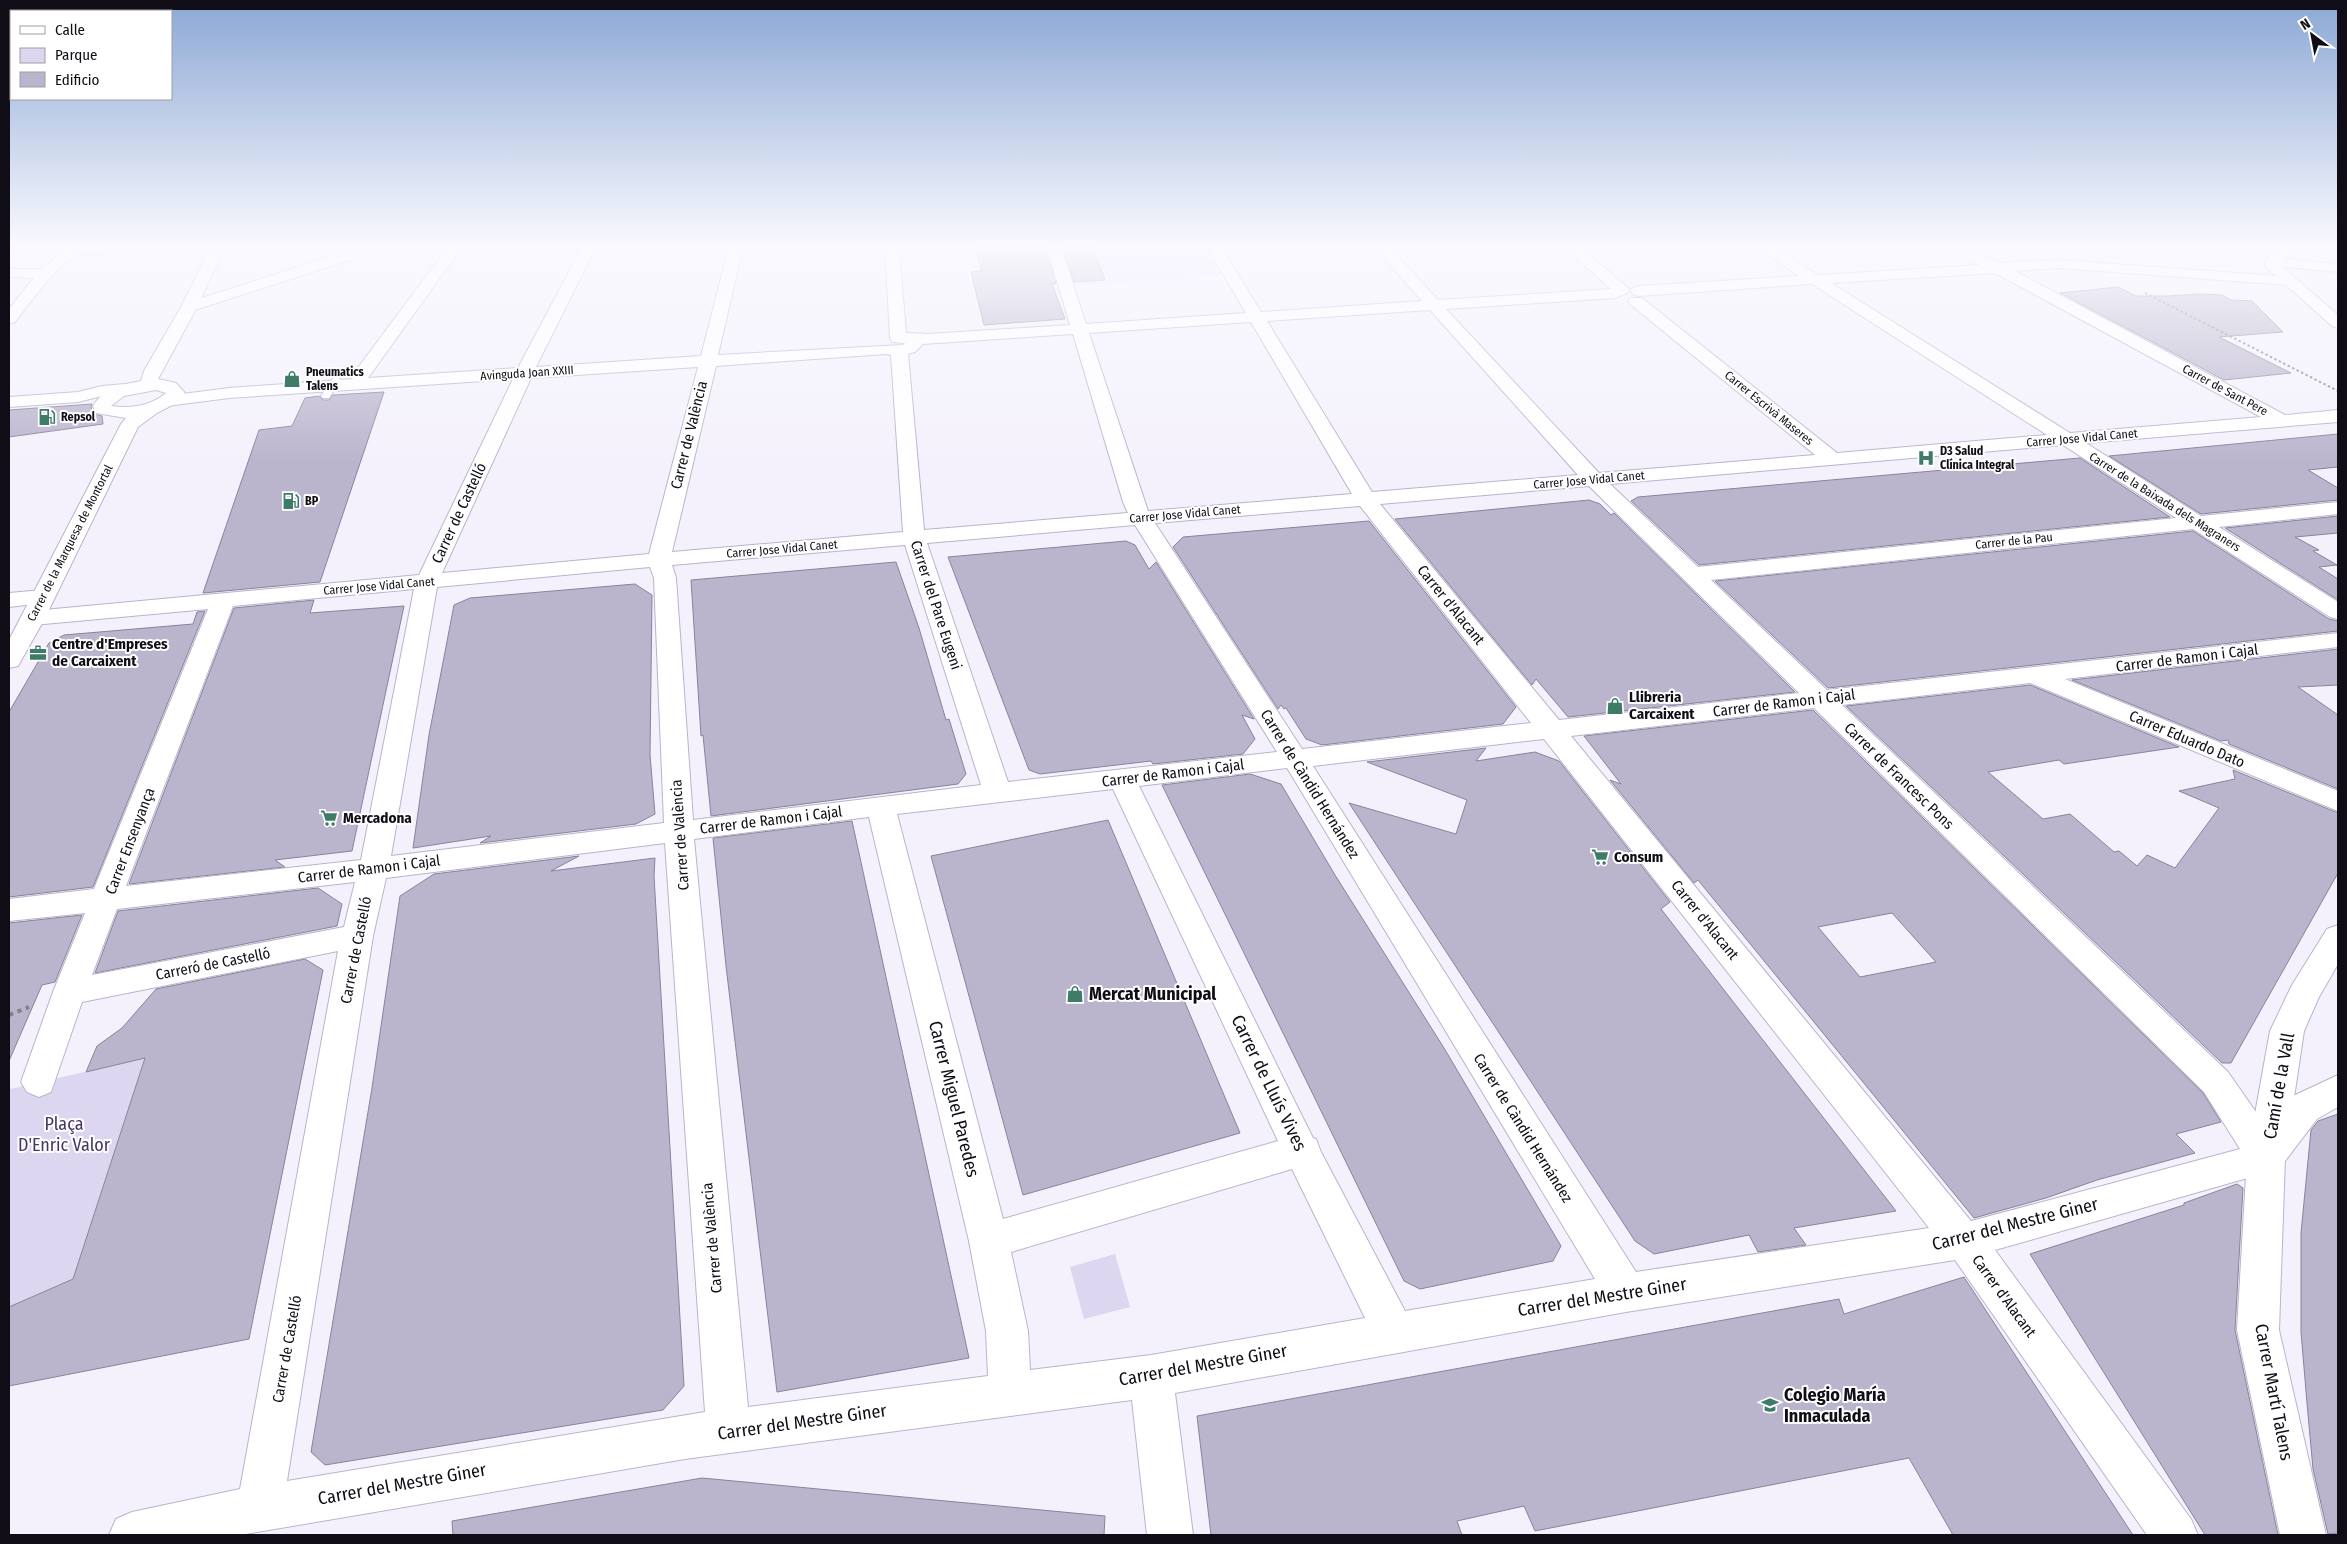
<svg xmlns="http://www.w3.org/2000/svg" width="2347" height="1544" font-family="'Fira Sans Condensed',sans-serif">
<style>
.built{fill:#e9e1fc}
.green{fill:#ddd6f0}
.building{fill:#bab4cd;stroke:#89839b;fill-rule:evenodd}
.lines{fill:none;stroke-linecap:round;stroke-linejoin:round}
.lane-casing{stroke:#bab3cd;stroke-width:2}
.street-casing{stroke:#bab3cd;stroke-width:2}
.secondary-casing{stroke:#bab3cd;stroke-width:2}
.path-far1{stroke:#85828c;stroke-width:2;stroke-dasharray:2.5 2.5;stroke-linecap:butt}
.path{stroke:#85828c;stroke-width:4;stroke-dasharray:4.5 4.5;stroke-linecap:butt}
.lane{fill:#fff;fill-rule:evenodd}
.street{fill:#fff;fill-rule:evenodd}
.secondary{fill:#fff;fill-rule:evenodd}
.labels{text-anchor:middle;dominant-baseline:central;stroke-width:4;stroke-linejoin:round;paint-order:stroke}
.far-poi-label{font-size:12px;font-weight:bold;fill:#100d16;stroke:#fff;text-anchor:start}
.far-street-label{font-size:12px;fill:#100d16;stroke:#fff}
.street-label{font-size:15px;fill:#100d16;stroke:#fff}
.poi-label{font-size:15px;font-weight:bold;fill:#100d16;stroke:#fff;text-anchor:start}
.near-poi-label{font-size:18px;font-weight:bold;fill:#100d16;stroke:#fff;text-anchor:start}
.near-street-label{font-size:18px;fill:#100d16;stroke:#fff}
.near-park-label{font-size:18px;fill:#463665;stroke:#fff}
</style>
<rect width="100%" height="100%" fill="#f4f1fc"/>
<polygon class="built" points="1070,247 1204,247 1220,276 1082,285"/>
<g class="green">
<polygon points="145,1058 73,1279 9,1307 10,1089"/>
<polygon points="1115,1254 1130,1307 1084,1319 1070,1267"/>
</g>
<g class="building">
<polygon points="976,247 1045,247 1056,284 1052,284 1065,319 984,325 971,272 981,271"/>
<polygon points="1063,247 1092,247 1105,280 1074,282"/>
<polygon points="2118,287 2136,296 2168,296 2199,294 2222,295 2231,300 2252,301 2283,332 2219,337 2291,373 2224,380 2060,293"/>
<polygon points="384,392 320,582 203,593 259,430 292,426 305,398 319,396 323,400 329,400 333,395"/>
<polygon points="92,404 91,407 94,414 102,416 103,424 9,437 9,410"/>
<polygon points="2338,434 2338,467 2308,470 2338,488 2338,500 2201,514 2109,456"/>
<polygon points="2080,458 2170,517 1699,565 1631,501 1638,497"/>
<polygon points="1589,500 1600,504 1611,515 1614,513 1795,692 1568,717 1536,679 1532,685 1395,519"/>
<polygon points="2338,516 2338,533 2295,537 2319,550 2313,551 2337,565 2319,567 2338,579 2338,600 2225,528"/>
<polygon points="1369,521 1516,707 1503,724 1322,745 1306,739 1286,708 1284,709 1281,705 1278,709 1173,547 1183,537"/>
<polygon points="2193,531 2329,619 2338,621 2338,631 1828,688 1715,581"/>
<polygon points="1126,541 1135,545 1149,569 1156,562 1254,719 1242,715 1255,739 1243,754 1153,764 1151,761 1040,774 1029,770 948,557"/>
<polygon points="896,562 919,628 946,720 949,719 966,774 958,784 711,816 703,735 701,736 691,580"/>
<polygon points="635,584 652,595 650,755 655,814 636,824 480,843 491,836 413,848 429,735 454,605 470,598"/>
<polygon points="314,600 310,613 404,606 352,851 275,860 285,867 129,884 234,608"/>
<polygon points="205,611 93,887 9,897 9,712 49,643 64,635 193,624 197,612"/>
<polygon points="2338,649 2338,685 2298,687 2338,715 2338,789 2229,744 2228,740 2221,741 2072,680"/>
<polygon points="2030,685 2179,747 2064,764 2059,760 1988,772 2043,819 2070,814 2114,852 2119,851 2137,866 2147,855 2175,868 2219,808 2179,791 2235,779 2233,770 2338,813 2338,873 2231,1063 2222,1063 1846,706"/>
<path d="M 1813,710 L 2203,1093 L 2221,1122 L 2176,1134 L 2195,1153 L 2097,1180 L 2046,1198 L 1974,1218 L 1698,880 L 1694,883 L 1610,780 L 1621,784 L 1584,736 ZM 1892,913 L 1936,962 L 1860,977 L 1818,927 Z"/>
<polygon points="1486,748 1476,761 1535,752 1559,761 1670,902 1661,909 1896,1211 1794,1228 1806,1245 1758,1252 1749,1235 1654,1254 1635,1241 1349,803 1456,834 1467,800 1367,762"/>
<polygon points="1250,774 1281,784 1335,875 1444,1048 1561,1246 1553,1261 1420,1289 1404,1281 1162,785"/>
<polygon points="1108,820 1240,1133 1023,1195 931,856"/>
<polygon points="852,821 969,1358 777,1392 726,966 713,838"/>
<polygon points="579,856 551,871 655,858 654,876 684,1386 663,1410 325,1465 311,1452 372,1088 400,896 434,874"/>
<polygon points="318,888 342,904 337,926 95,973 118,911"/>
<polygon points="82,915 55,982 42,985 9,1061 9,923"/>
<polygon points="305,959 323,970 249,1339 9,1386 9,1307 73,1279 145,1058 86,1072 97,1046 122,1028 156,989"/>
<polygon points="2338,1114 2338,1533 2328,1534 2313,1469 2307,1403 2301,1332 2301,1233 2311,1130 2318,1121"/>
<polygon points="2237,1184 2243,1188 2235,1330 2278,1535 2205,1535 2030,1254 2184,1205 2184,1203"/>
<polygon points="1964,1277 2133,1535 1953,1535 1909,1458 1535,1531 1524,1506 1457,1521 1462,1535 1211,1535 1197,1416 1839,1299 1844,1314"/>
<polygon points="702,1478 1105,1516 1104,1535 453,1535 452,1521"/>
</g>
<g class="lines">
<g class="lane-casing">
<polygon id="lane" points="334,377 341,379 329,398 323,398 321,396"/>
</g>
<g class="street-casing">
<g id="street">
<path d="M 68,247 L 132,247 C 123,259 88,249 75,256 C 54,268 30,303 15,322 L 9,324 L 9,309 L 34,278 L 9,277 L 9,269 L 42,269 Z"/>
<polygon points="361,247 383,247 381,250 195,310 183,310 181,307 183,304"/>
<path d="M 448,247 L 462,247 L 368,378 L 518,368 L 582,247 L 596,247 L 536,367 L 701,356 L 729,247 L 743,247 L 718,355 L 903,345 L 905,343 L 892,342 L 890,338 L 885,247 L 899,247 L 906,333 L 928,334 L 1070,325 L 1047,247 L 1061,247 L 1086,324 L 1246,313 L 1207,247 L 1221,247 L 1261,312 L 1422,301 L 1374,247 L 1389,247 L 1438,300 L 1611,289 L 1564,247 L 1580,247 L 1627,287 L 1630,290 L 1627,293 L 1615,298 L 1446,309 L 1599,473 L 1815,455 L 1630,304 L 1628,301 L 1630,298 L 1642,298 L 1837,453 L 2047,435 L 1812,284 L 1638,296 L 1633,294 L 1630,291 L 1633,288 L 1638,286 L 1799,276 L 1757,247 L 1774,247 L 1818,275 L 1980,265 L 1951,247 L 1969,247 L 2000,263 L 2059,260 L 2293,277 L 2296,280 L 2293,283 L 2288,285 L 2059,268 L 2015,271 L 2285,415 L 2338,410 L 2338,422 L 2086,443 L 2201,516 L 2338,502 L 2338,514 L 2219,527 L 2338,602 L 2338,619 L 2330,617 L 2193,529 L 1711,580 L 1827,690 L 2338,633 L 2338,647 L 2065,679 L 2338,791 L 2338,811 L 2030,683 L 1842,705 L 2228,1072 L 2267,1128 L 2291,1097 L 2338,1075 L 2338,1107 L 2317,1119 L 2279,1169 L 1995,1250 L 2191,1519 L 2198,1535 L 2147,1535 L 1955,1260 L 1626,1312 L 1175,1393 L 1193,1535 L 1147,1535 L 1132,1400 L 685,1459 L 240,1535 L 109,1535 L 116,1519 L 132,1512 L 240,1489 L 338,951 L 82,1002 L 51,1092 L 39,1097 L 27,1092 L 21,1082 L 53,992 L 85,913 L 9,921 L 9,899 L 94,889 L 208,609 L 33,625 L 25,623 L 21,618 L 25,613 L 33,611 L 419,575 L 513,379 L 229,398 L 167,406 L 161,405 L 158,401 L 161,397 L 167,396 L 229,388 L 353,379 L 351,377 L 354,373 ZM 1995,273 L 2261,417 L 2070,433 L 1831,283 ZM 1430,310 L 1578,475 L 1372,492 L 1267,321 ZM 1251,322 L 1352,494 L 1148,511 L 1089,333 ZM 1073,334 L 1123,502 L 1128,513 L 924,530 L 908,354 L 915,352 L 923,344 ZM 886,354 L 891,355 L 903,532 L 672,552 L 716,366 ZM 698,367 L 649,554 L 442,573 L 531,378 ZM 2063,445 L 2176,518 L 1698,567 L 1610,484 ZM 1589,486 L 1799,693 L 1559,720 L 1380,504 ZM 1360,506 L 1531,723 L 1302,749 L 1155,523 ZM 1135,525 L 1277,752 L 1008,782 L 927,543 ZM 905,545 L 981,785 L 693,820 L 676,578 L 672,565 ZM 650,567 L 654,578 L 664,823 L 391,856 L 437,587 ZM 414,589 L 361,860 L 126,886 L 233,606 ZM 1814,708 L 2204,1092 L 2240,1149 L 1971,1221 L 1571,736 ZM 1544,739 L 1929,1228 L 1636,1272 L 1313,766 ZM 1287,768 L 1292,776 L 1595,1279 L 1405,1311 L 1321,1152 L 1316,1139 L 1313,1138 L 1298,1108 L 1139,786 ZM 1113,789 L 1278,1141 L 1003,1219 L 897,814 ZM 869,817 L 969,1241 L 986,1331 L 988,1376 L 748,1407 L 694,839 ZM 665,843 L 705,1412 L 287,1481 L 373,936 L 386,878 ZM 355,882 L 344,927 L 92,975 L 117,909 ZM 1292,1169 L 1365,1318 L 1151,1355 L 1030,1370 L 1028,1331 L 1011,1252 Z"/>
<polygon points="2272,258 2338,264 2338,272 2267,265 2265,262 2267,259"/>
<polygon points="137,383 143,384 146,388 143,392 102,396 78,402 9,407 9,397 78,392 102,386"/>
<polygon points="43,590 51,592 55,597 51,602 9,607 9,593"/>
</g>
</g>
<g class="secondary-casing">
<g id="secondary">
<path d="M 211,247 L 225,247 L 197,307 L 158,379 L 176,383 L 185,393 L 176,403 L 157,413 L 138,427 L 45,618 L 18,666 L 9,668 L 9,640 L 121,424 L 126,418 L 96,413 L 93,406 C 104,388 121,385 141,381 L 144,371 L 181,307 ZM 156,390 L 166,393 C 151,406 130,409 111,406 L 124,396 Z"/>
<polygon points="2282,247 2298,247 2279,264 2338,315 2338,328 2332,326 2267,268 2265,265 2267,259"/>
<polygon points="2338,925 2338,964 2319,997 2304,1031 2285,1158 2279,1330 2326,1535 2280,1535 2237,1330 2247,1158 2270,1031 2292,985 2327,929"/>
</g>
</g>
<polyline class="path-far1" points="2145,293 2338,391"/>
<polyline class="path" points="9,1015 29,1007"/>
<use href="#lane" class="lane"/>
<use href="#street" class="street"/>
<use href="#secondary" class="secondary"/>
</g>
<linearGradient id="sky" x2="0" y2="1"><stop stop-color="#8ba8d5"/><stop offset="0.53" stop-color="#faf9fe"/><stop offset="1" stop-color="#faf9fe" stop-opacity="0"/></linearGradient>
<rect width="2347" height="463" fill="url(#sky)"/>
<defs>
<g id="shop-bare" transform="scale(1.35)"><path d="M-5-2.5h2.3a2.7 3.5 0 0 1 5.4 0H5L5.5 6h-11ZM-1.5-2.5h3a1.5 2.3 0 0 0-3 0Z" fill="#3e7c68" stroke="#fff" stroke-width="2.5" paint-order="stroke"/></g>
<g id="fuel-bare" transform="scale(1.35)"><path d="M-5.5-6h7V0h2V4h1.3V-2.5L3-4.5l.8-.8L6-3V5H2.5V1h-1V6h-7ZM-4.2-4.7v3.2H.2V-4.7Z" fill="#3e7c68" stroke="#fff" stroke-width="2.5" paint-order="stroke"/></g>
<g id="hospital-bare" transform="scale(1.35)"><path d="M-5-5h3v3.5h4V-5h3V5h-3V1.5h-4V5h-3Z" fill="#3e7c68" stroke="#fff" stroke-width="2.5" paint-order="stroke"/></g>
<g id="office-bare" transform="scale(1.35)"><path d="M-6-3h4V-5.5h4V-3h4V5H-6ZM-1-4.5V-3h2v-1.5ZM-6 0V1H6V0Z" fill="#3e7c68" stroke="#fff" stroke-width="2.5" paint-order="stroke"/></g>
<g id="supermarket-bare" transform="scale(1.35)"><path d="M-6-5.5h2.5l.6 2H6L4.5 2H-2.5L-4.4-4H-6ZM-1.5 3.2a1.3 1.3 0 1 0 .1 0ZM3 3.2a1.3 1.3 0 1 0 .1 0Z" fill="#3e7c68" stroke="#fff" stroke-width="2.5" paint-order="stroke"/></g>
<g id="school-bare" transform="scale(1.35)"><path d="M0-5L7-2L0 1L-7-2ZM-4 1L0 2.5L4 1V4Q0 6-4 4Z" fill="#3e7c68" stroke="#fff" stroke-width="2.5" paint-order="stroke"/></g>
</defs>
<g fill-rule="evenodd">
<use href="#shop-bare" x="292" y="379"/>
<use href="#fuel-bare" x="47" y="417"/>
<use href="#hospital-bare" x="1926" y="458"/>
<use href="#fuel-bare" x="291" y="501"/>
<use href="#office-bare" x="38" y="653"/>
<use href="#shop-bare" x="1615" y="706"/>
<use href="#supermarket-bare" x="329" y="818"/>
<use href="#supermarket-bare" x="1600" y="857"/>
<use href="#shop-bare" x="1075" y="994"/>
<use href="#school-bare" x="1770" y="1405"/>
</g>
<g class="labels">
<g class="far-poi-label">
<text x="306" y="372">Pneumatics<tspan x="306" dy="14">Talens</tspan></text>
<text x="61" y="417">Repsol</text>
<text x="1940" y="451">D3 Salud<tspan x="1940" dy="14">Clínica Integral</tspan></text>
<text x="305" y="501">BP</text>
</g>
<g class="far-street-label">
<text transform="translate(527 373) rotate(-4)">Avinguda Joan XXIII</text>
<text transform="translate(2225 390) rotate(28)">Carrer de Sant Pere</text>
<text transform="translate(1769 408) rotate(39)">Carrer Escrivà Maseres</text>
<text transform="translate(2082 438) rotate(-5)">Carrer Jose Vidal Canet</text>
<text transform="translate(1589 480) rotate(-5)">Carrer Jose Vidal Canet</text>
<text transform="translate(2165 502) rotate(32)">Carrer de la Baixada dels Magraners</text>
<text transform="translate(1185 514) rotate(-5)">Carrer Jose Vidal Canet</text>
<text transform="translate(2014 541) rotate(-6)">Carrer de la Pau</text>
<text transform="translate(70 543) rotate(-63)">Carrer de la Marquesa de Montortal</text>
<text transform="translate(782 549) rotate(-5)">Carrer Jose Vidal Canet</text>
<text transform="translate(379 586) rotate(-5)">Carrer Jose Vidal Canet</text>
</g>
<g class="street-label">
<text transform="translate(689 435) rotate(-76)">Carrer de València</text>
<text transform="translate(459 513) rotate(-65)">Carrer de Castelló</text>
<text transform="translate(936 605) rotate(72)">Carrer del Pare Eugeni</text>
<text transform="translate(1451 605) rotate(51)">Carrer d'Alacant</text>
<text transform="translate(2187 658) rotate(-7)">Carrer de Ramon i Cajal</text>
<text transform="translate(1784 703) rotate(-7)">Carrer de Ramon i Cajal</text>
<text transform="translate(2187 739) rotate(23)">Carrer Eduardo Dato</text>
<text transform="translate(1173 773) rotate(-7)">Carrer de Ramon i Cajal</text>
<text transform="translate(1899 776) rotate(44)">Carrer de Francesc Pons</text>
<text transform="translate(1310 784) rotate(58)">Carrer de Càndid Hernández</text>
<text transform="translate(771 820) rotate(-7)">Carrer de Ramon i Cajal</text>
<text transform="translate(680 835) rotate(-94)">Carrer de València</text>
<text transform="translate(130 841) rotate(-69)">Carrer Ensenyança</text>
<text transform="translate(369 869) rotate(-7)">Carrer de Ramon i Cajal</text>
<text transform="translate(1705 920) rotate(51)">Carrer d'Alacant</text>
<text transform="translate(356 950) rotate(-79)">Carrer de Castelló</text>
<text transform="translate(213 964) rotate(-11)">Carreró de Castelló</text>
<text transform="translate(1523 1128) rotate(58)">Carrer de Càndid Hernández</text>
<text transform="translate(712 1238) rotate(-95)">Carrer de València</text>
<text transform="translate(2004 1296) rotate(54)">Carrer d'Alacant</text>
<text transform="translate(287 1349) rotate(-80)">Carrer de Castelló</text>
</g>
<g class="poi-label">
<text x="52" y="644">Centre d'Empreses<tspan x="52" dy="17">de Carcaixent</tspan></text>
<text x="1629" y="697">Llibreria<tspan x="1629" dy="17">Carcaixent</tspan></text>
<text x="343" y="818">Mercadona</text>
<text x="1614" y="857">Consum</text>
</g>
<g class="near-poi-label">
<text x="1089" y="994">Mercat Municipal</text>
<text x="1784" y="1395">Colegio María<tspan x="1784" dy="21">Inmaculada</tspan></text>
</g>
<g class="near-street-label">
<text transform="translate(1269 1083) rotate(64)">Carrer de Lluís Vives</text>
<text transform="translate(2279 1086) rotate(-80)">Camí de la Vall</text>
<text transform="translate(954 1099) rotate(76)">Carrer Miguel Paredes</text>
<text transform="translate(2015 1224) rotate(-14)">Carrer del Mestre Giner</text>
<text transform="translate(1602 1297) rotate(-9)">Carrer del Mestre Giner</text>
<text transform="translate(1203 1365) rotate(-10)">Carrer del Mestre Giner</text>
<text transform="translate(2274 1392) rotate(79)">Carrer Martí Talens</text>
<text transform="translate(802 1422) rotate(-8)">Carrer del Mestre Giner</text>
<text transform="translate(402 1484) rotate(-10)">Carrer del Mestre Giner</text>
</g>
<g class="near-park-label">
<text x="64" y="1124">Plaça<tspan x="64" dy="21">D'Enric Valor</tspan></text>
</g>
</g>
<rect width="2347" height="1544" fill="none" stroke="#100d16" stroke-width="20"/>
<rect x="10" y="10" width="162" height="90" fill="#ffffff" stroke="#9f9ea2"/>
<rect x="20" y="26" width="25" height="8" fill="#ffffff" stroke="#9f9ea2"/>
<text x="55" y="35" font-size="15" fill="#100d16">Calle</text>
<rect x="20" y="48" width="25" height="15" fill="#ddd6f0" stroke="#9f9ea2"/>
<text x="55" y="60" font-size="15" fill="#100d16">Parque</text>
<rect x="20" y="72" width="25" height="15" fill="#bab4cd" stroke="#9f9ea2"/>
<text x="55" y="85" font-size="15" fill="#100d16">Edificio</text>
<g transform="translate(2312 35) rotate(328)" stroke="#ffffff" stroke-width="4" paint-order="stroke">
<path d="M0-4L9 19L0 12L-9 19Z" fill="#100d16"/>
<text y="-8" font-size="14" font-weight="bold" text-anchor="middle" fill="#100d16">N</text>
</g>
</svg>
